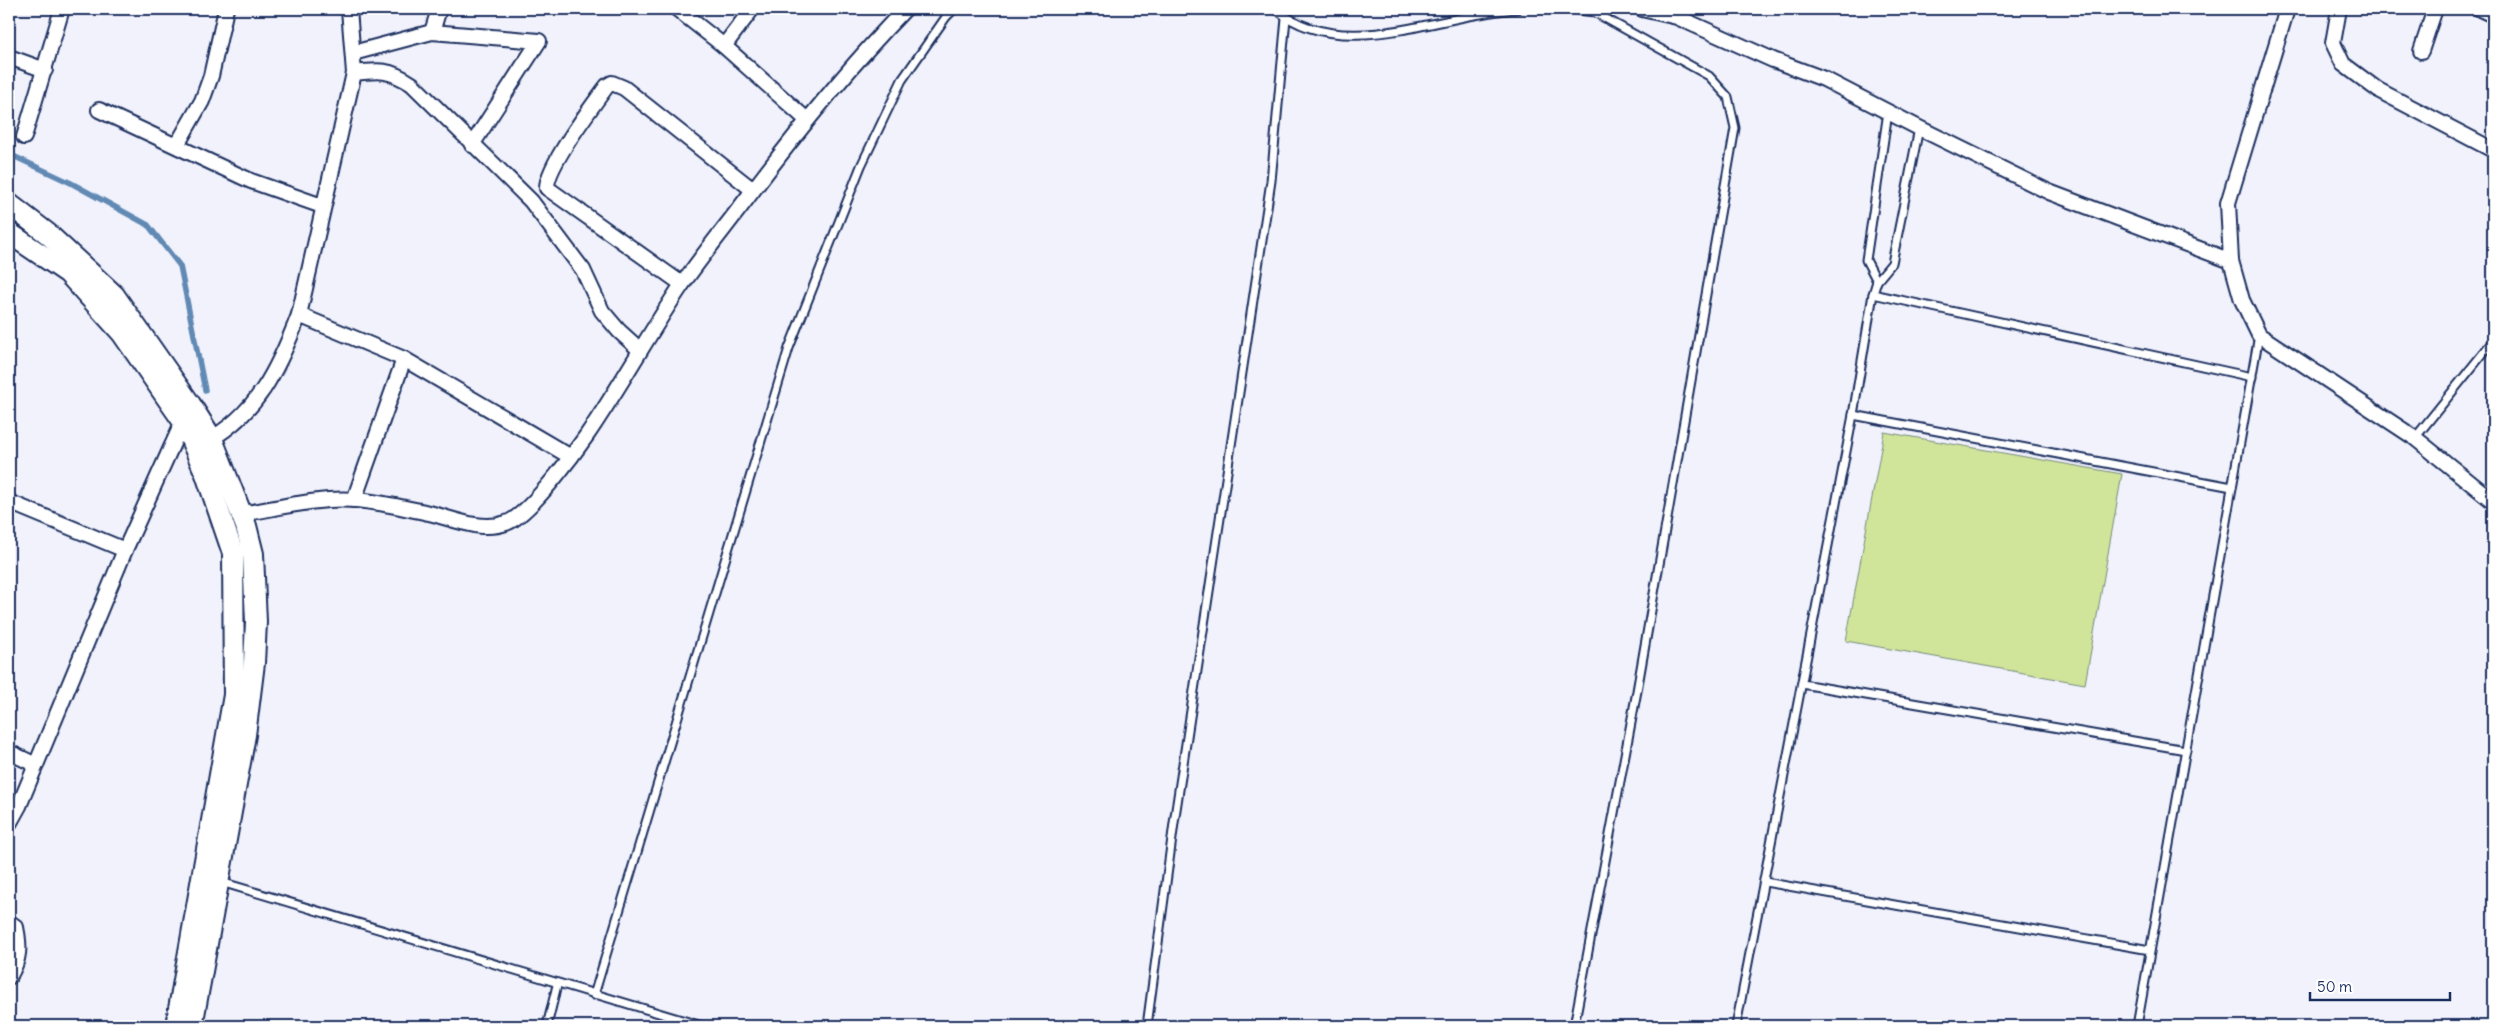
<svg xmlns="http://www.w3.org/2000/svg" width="2502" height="1035" font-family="Delius,sans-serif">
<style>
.green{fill:#d1e59a;stroke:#768a7c}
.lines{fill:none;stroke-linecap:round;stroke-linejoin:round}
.stream{stroke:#6189b4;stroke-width:5.5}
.lane-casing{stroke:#1b2f5e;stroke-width:11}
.street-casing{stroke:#1b2f5e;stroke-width:18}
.secondary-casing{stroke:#1b2f5e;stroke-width:24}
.lane{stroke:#fff;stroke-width:7}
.street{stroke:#fff;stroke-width:14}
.secondary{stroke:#fff;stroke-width:20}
</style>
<rect width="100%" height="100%" fill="#f1f2fc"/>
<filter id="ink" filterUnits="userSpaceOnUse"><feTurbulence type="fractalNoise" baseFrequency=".02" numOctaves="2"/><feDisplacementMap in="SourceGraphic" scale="10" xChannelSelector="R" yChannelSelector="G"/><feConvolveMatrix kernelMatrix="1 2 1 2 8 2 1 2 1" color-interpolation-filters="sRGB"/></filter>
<g filter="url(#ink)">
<polygon class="green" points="1884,432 2122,474 2085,684 1846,641"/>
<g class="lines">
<polyline class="stream" points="9,154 71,183 148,225 180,266 205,390"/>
<g class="lane-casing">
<g id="lane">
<path d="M 1276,9 C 1341,64 1443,13 1517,9"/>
<polyline points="1571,9 1594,12 1709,76 1728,97 1735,128 1637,691 1574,1026"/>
<polyline points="1877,281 1866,260 1888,112"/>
<polyline points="1873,294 2252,377"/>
<polyline points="1853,415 2232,487"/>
<polyline points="2415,438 2493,341"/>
<polyline points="1802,684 2186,750"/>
<polyline points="221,882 702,1026"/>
<polyline points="1765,882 2150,950"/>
<polyline points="594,995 789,348 861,166 902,80 946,17 954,9"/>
<polyline points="547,1026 557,985"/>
<polyline points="1147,1026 1174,823 1271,181 1286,18"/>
<polyline points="1736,1026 1853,415 1873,294 1877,281 1892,263 1919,128"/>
<polyline points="2137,1026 2259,335"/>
</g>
</g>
<g class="street-casing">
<g id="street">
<polyline points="677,9 724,46 807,120"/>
<polyline points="1642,9 1677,17 1773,60 1824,79 1919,128 2049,192 2231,261"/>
<polyline points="2287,9 2228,203 2231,261 2242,300 2259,335 2415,438 2493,501"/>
<polyline points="2339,9 2333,43 2343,64 2378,90 2493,150"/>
<polyline points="2480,9 2493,15"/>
<polyline points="432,32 439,9"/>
<polyline points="724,46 752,9"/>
<polyline points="2421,51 2435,9"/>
<polyline points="353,53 432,32 539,41 472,145"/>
<polyline points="9,57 45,70"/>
<path d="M 354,73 C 380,70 389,69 412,84 L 531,201 L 583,270 L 602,311 L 619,331 L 640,350"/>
<polyline points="99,110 251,181 322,206"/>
<polyline points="24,137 62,9"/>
<polyline points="177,145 202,101 211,76 226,9"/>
<path d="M 682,284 L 547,188 C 546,167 593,105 607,86 L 612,83 L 624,88 L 753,190"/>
<polyline points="299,315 404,359 571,457"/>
<path d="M 204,443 C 257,415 278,369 299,315 L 354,73 L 349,9"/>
<polyline points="354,500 404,359"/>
<polyline points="9,502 125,550"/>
<path d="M 241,514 C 278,508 319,497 356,500 C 380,502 405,508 429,513 C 454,519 481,532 506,523 C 528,516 572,456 587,435 C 620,387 648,335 681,286 C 701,257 724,229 745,201 C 795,134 847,69 905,9"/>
<polyline points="9,752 36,765"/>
<polyline points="9,824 19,806 125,550 183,421"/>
<path d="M 9,922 L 16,927 C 20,947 20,959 9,977"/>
</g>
</g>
<g class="secondary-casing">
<g id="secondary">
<polyline points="9,204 48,234 114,295 190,404 212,439 246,526 253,554 256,622 254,663 245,735 192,1026"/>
<polyline points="9,233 68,273 122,333 183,421 206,474 233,553 234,695 176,1026"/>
</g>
</g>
<use href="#lane" class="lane"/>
<use href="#street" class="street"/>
<use href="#secondary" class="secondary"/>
</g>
</g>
<rect width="2502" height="1035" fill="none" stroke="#fff" stroke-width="30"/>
<rect x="15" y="15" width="2472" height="1005" fill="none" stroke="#1b2f5e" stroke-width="2" filter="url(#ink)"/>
<path d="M2310 992v8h140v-8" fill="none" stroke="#1b2f5e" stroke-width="2.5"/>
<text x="2317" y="992" font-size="15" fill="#1b2f5e" stroke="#ffffff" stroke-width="4" paint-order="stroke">50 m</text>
</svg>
